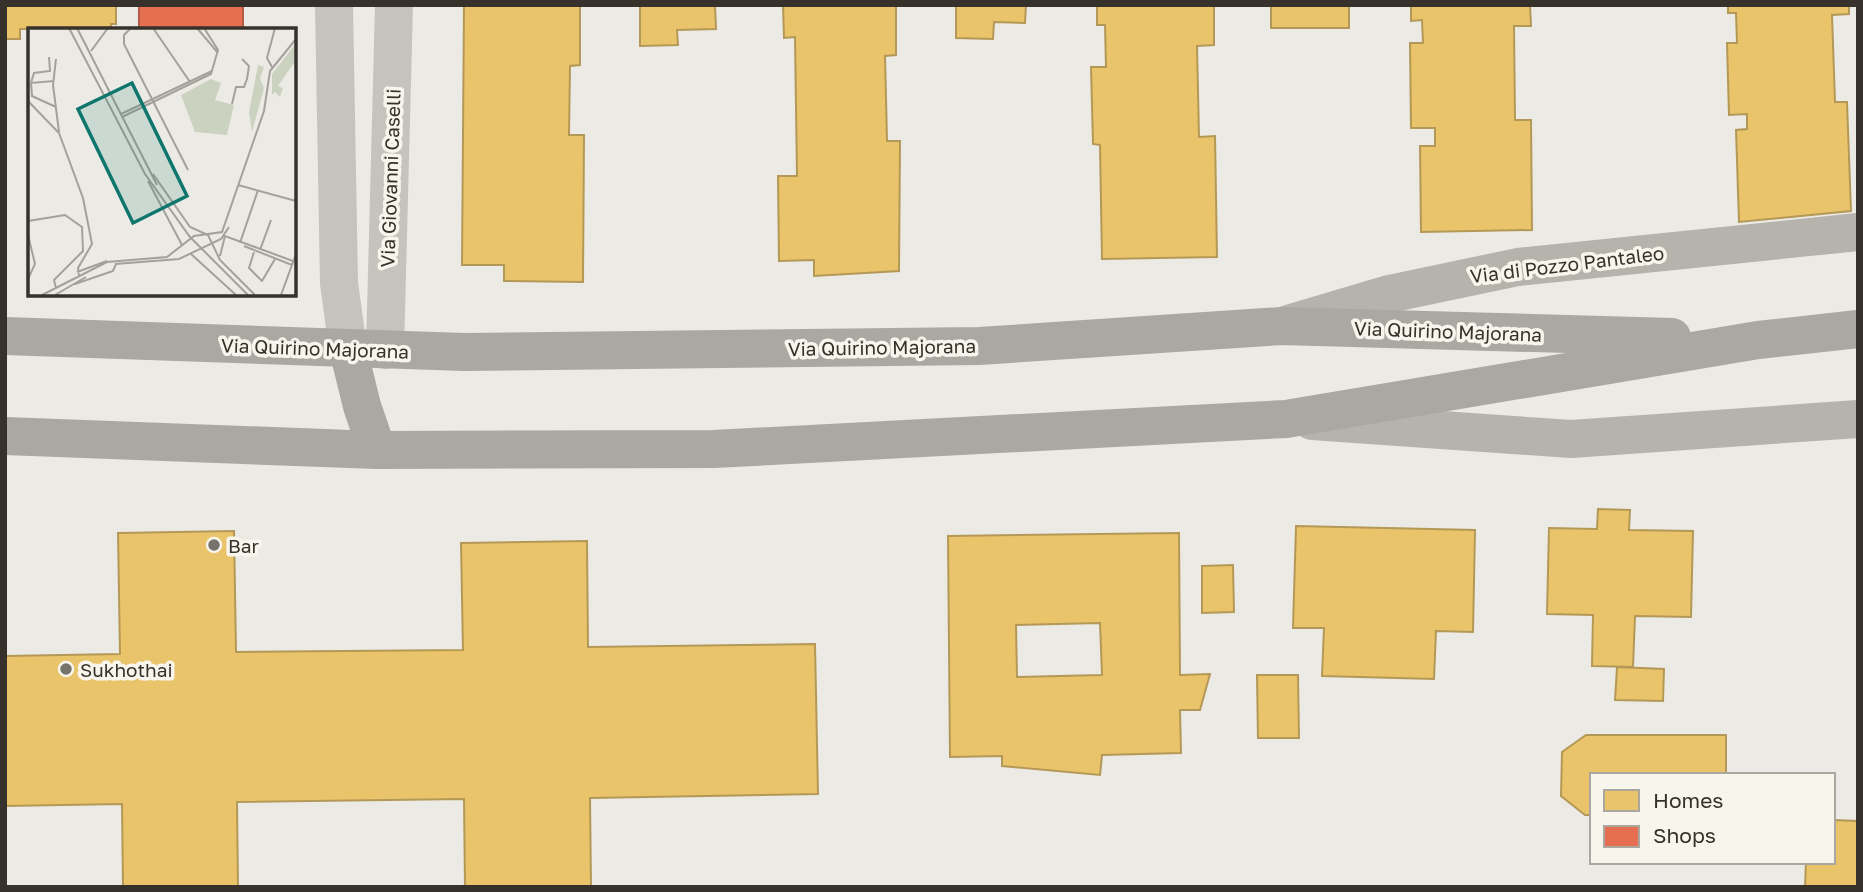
<svg xmlns="http://www.w3.org/2000/svg" width="1863" height="892" font-family="'Golos Text',sans-serif">
<style>
.homes{fill:#e9c46a;stroke:#b49857;stroke-width:2;fill-rule:evenodd}
.shops{fill:#e76f51;stroke:#b25c46;stroke-width:2}
.lines{fill:none;stroke-linecap:round;stroke-linejoin:round}
.street{stroke:#c6c2bd;stroke-width:38}
.secondary{stroke:#b6b3ad;stroke-width:38}
.primary{stroke:#aba7a2;stroke-width:38}
.poi-dot{fill:#76726c;stroke:#f8f5ed;stroke-width:2.5}
.labels{text-anchor:middle;dominant-baseline:central;stroke-width:7;stroke-linejoin:round;paint-order:stroke}
.street-label{font-size:19px;fill:#37312b;stroke:#f8f5ed}
.poi-label{font-size:19px;fill:#37312b;stroke:#f8f5ed;text-anchor:start}
.inset-road{fill:none;stroke:#a4a09a;stroke-width:2}
.view{fill:#0f766e;fill-opacity:0.15;stroke:#0f766e;stroke-width:3.5}
.inset-edge{fill:none;stroke:#37312b;stroke-width:3.5}
</style>
<rect width="100%" height="100%" fill="#eceae4"/>
<g class="homes">
<polygon points="5,5 116,5 116,24 111,24 111,28 20,29 20,39 5,39"/>
<polygon points="464,5 580,5 580,65 570,66 569,135 584,135 583,282 504,281 504,265 462,265"/>
<polygon points="640,5 715,5 716,29 677,30 678,45 640,46"/>
<polygon points="783,5 896,5 896,55 885,56 887,141 900,141 899,271 814,276 814,260 779,261 778,176 797,176 795,37 784,38"/>
<polygon points="956,5 1026,5 1025,23 994,22 993,39 956,38"/>
<polygon points="1097,5 1214,5 1214,45 1197,46 1199,137 1215,136 1217,257 1102,259 1100,145 1093,144 1091,67 1106,67 1105,25 1097,25"/>
<rect x="1271" y="5" width="78" height="23"/>
<polygon points="1411,5 1530,5 1531,26 1514,26 1515,120 1531,120 1532,230 1421,232 1420,146 1435,146 1435,128 1411,128 1410,43 1423,43 1422,20 1411,21"/>
<polygon points="1728,5 1849,5 1849,14 1832,15 1835,102 1847,102 1851,211 1739,222 1736,130 1747,129 1747,114 1729,115 1727,43 1737,43 1736,13 1728,13"/>
<polygon points="1598,509 1630,510 1629,530 1693,531 1691,617 1635,616 1633,667 1592,666 1593,615 1547,614 1549,528 1597,529"/>
<polygon points="1296,526 1475,530 1473,632 1436,631 1434,679 1322,676 1324,628 1293,628"/>
<polygon points="234,531 236,652 463,650 461,543 587,541 588,647 815,644 818,794 590,798 591,887 465,887 464,799 237,802 238,887 123,887 122,804 5,806 5,656 120,654 118,533"/>
<path d="M 1179,533 L 1180,675 L 1210,674 L 1200,710 L 1180,710 L 1181,753 L 1102,755 L 1100,775 L 1002,766 L 1002,756 L 950,757 L 948,536 ZM 1100,623 L 1102,675 L 1017,677 L 1016,625 Z"/>
<polygon points="1233,565 1234,612 1202,613 1202,566"/>
<polygon points="1617,667 1664,669 1663,701 1615,700"/>
<polygon points="1257,675 1298,675 1299,738 1258,738"/>
<polygon points="1586,735 1726,735 1726,775 1592,775 1592,815 1585,815 1561,796 1562,752"/>
<polygon points="1833,820 1858,821 1858,887 1805,887 1806,862 1833,862"/>
</g>
<rect class="shops" x="139" y="5" width="104" height="25"/>
<g class="lines">
<g class="street">
<polyline points="334,5 339,283 348,349"/>
<polyline points="385,350 394,5"/>
</g>
<g class="secondary">
<polyline points="1288,324 1389,294 1518,267 1858,232"/>
<polyline points="1312,421 1571,439 1858,419"/>
</g>
<g class="primary">
<polyline points="5,336 464,352 979,346 1282,326 1672,337"/>
<polyline points="348,349 362,406 377,450"/>
<polyline points="5,436 377,450 714,449 1286,419 1758,340 1858,329"/>
</g>
</g>
<g class="poi-dot">
<circle cx="214" cy="545" r="7"/>
<circle cx="66" cy="669" r="7"/>
</g>
<g class="labels">
<g class="street-label">
<text transform="translate(390 178) rotate(-88)">Via Giovanni Caselli</text>
<text transform="translate(1567 264) rotate(-7)">Via di Pozzo Pantaleo</text>
<text transform="translate(1448 331) rotate(2)">Via Quirino Majorana</text>
<text transform="translate(882 347) rotate(-1)">Via Quirino Majorana</text>
<text transform="translate(315 348) rotate(2)">Via Quirino Majorana</text>
</g>
<g class="poi-label">
<text x="228" y="545">Bar</text>
<text x="80" y="669">Sukhothai</text>
</g>
</g>
<g transform="translate(28 28)">
<rect width="268" height="268" fill="#eceae4"/>
<path d="M 268,15 L 268,32 L 250,58 L 255,60 L 252,69 L 247,64 L 244,67 L 244,46 ZM 230,37 L 236,39 L 232,50 L 236,60 L 224,104 L 221,84 ZM 183,51 L 193,55 L 187,72 L 206,77 L 199,107 L 167,104 L 153,67 Z" fill="#ccd2c0"/>
<path class="inset-road" d="M 41,0 L 117,146 L 162,209 L 220,267M 49,0 L 129,157M 103,0 L 96,7 L 96,16 L 160,142M 125,0 L 162,54M 169,0 L 190,25M 63,23 L 80,0M 21,29 L 22,43 L 6,45 L 3,55 L 26,53M 28,31 L 25,57 L 31,104M 244,39 L 239,30 L 247,0M 3,55 L 4,68 L 28,79M 0,73 L 31,105 L 55,170 L 64,216 L 50,240 L 51,248M 204,76 L 208,59 L 216,59 L 219,51 L 221,38 L 214,31M 93,86 L 184,43M 94,89 L 183,46 L 190,22 L 176,0M 125,146 L 162,199 L 180,207 L 192,232 L 227,267M 120,153 L 154,217M 210,157 L 268,173M 0,193 L 37,187 L 54,199 L 55,223 L 26,252 L 28,260M 0,207 L 7,236 L 0,251M 212,215 L 230,162M 216,218 L 264,237M 232,222 L 243,192M 226,224 L 221,240 L 234,253 L 247,231M 163,226 L 208,267M 192,228 L 197,208 L 265,233M 87,236 L 151,231 L 193,211 L 201,199M 49,244 L 79,233M 47,256 L 85,243 L 88,236M 14,267 L 79,234 L 139,229 L 166,208 L 194,204 L 236,83 L 242,43 L 268,11M 27,267 L 58,249M 253,267 L 268,226"/>
<path class="view" d="M 104,55 L 159,168 L 105,195 L 50,81 Z"/>
<rect width="268" height="268" class="inset-edge"/>
</g>
<rect width="1863" height="892" fill="none" stroke="#37312b" stroke-width="14"/>
<rect x="1590" y="773" width="245" height="91" fill="#f8f5ed" stroke="#aba79f" stroke-width="2"/>
<rect x="1604" y="790" width="35" height="21" fill="#e9c46a" stroke="#aba79f" stroke-width="2"/>
<text x="1653" y="808" font-size="21" fill="#37312b">Homes</text>
<rect x="1604" y="826" width="35" height="21" fill="#e76f51" stroke="#aba79f" stroke-width="2"/>
<text x="1653" y="843" font-size="21" fill="#37312b">Shops</text>
</svg>
